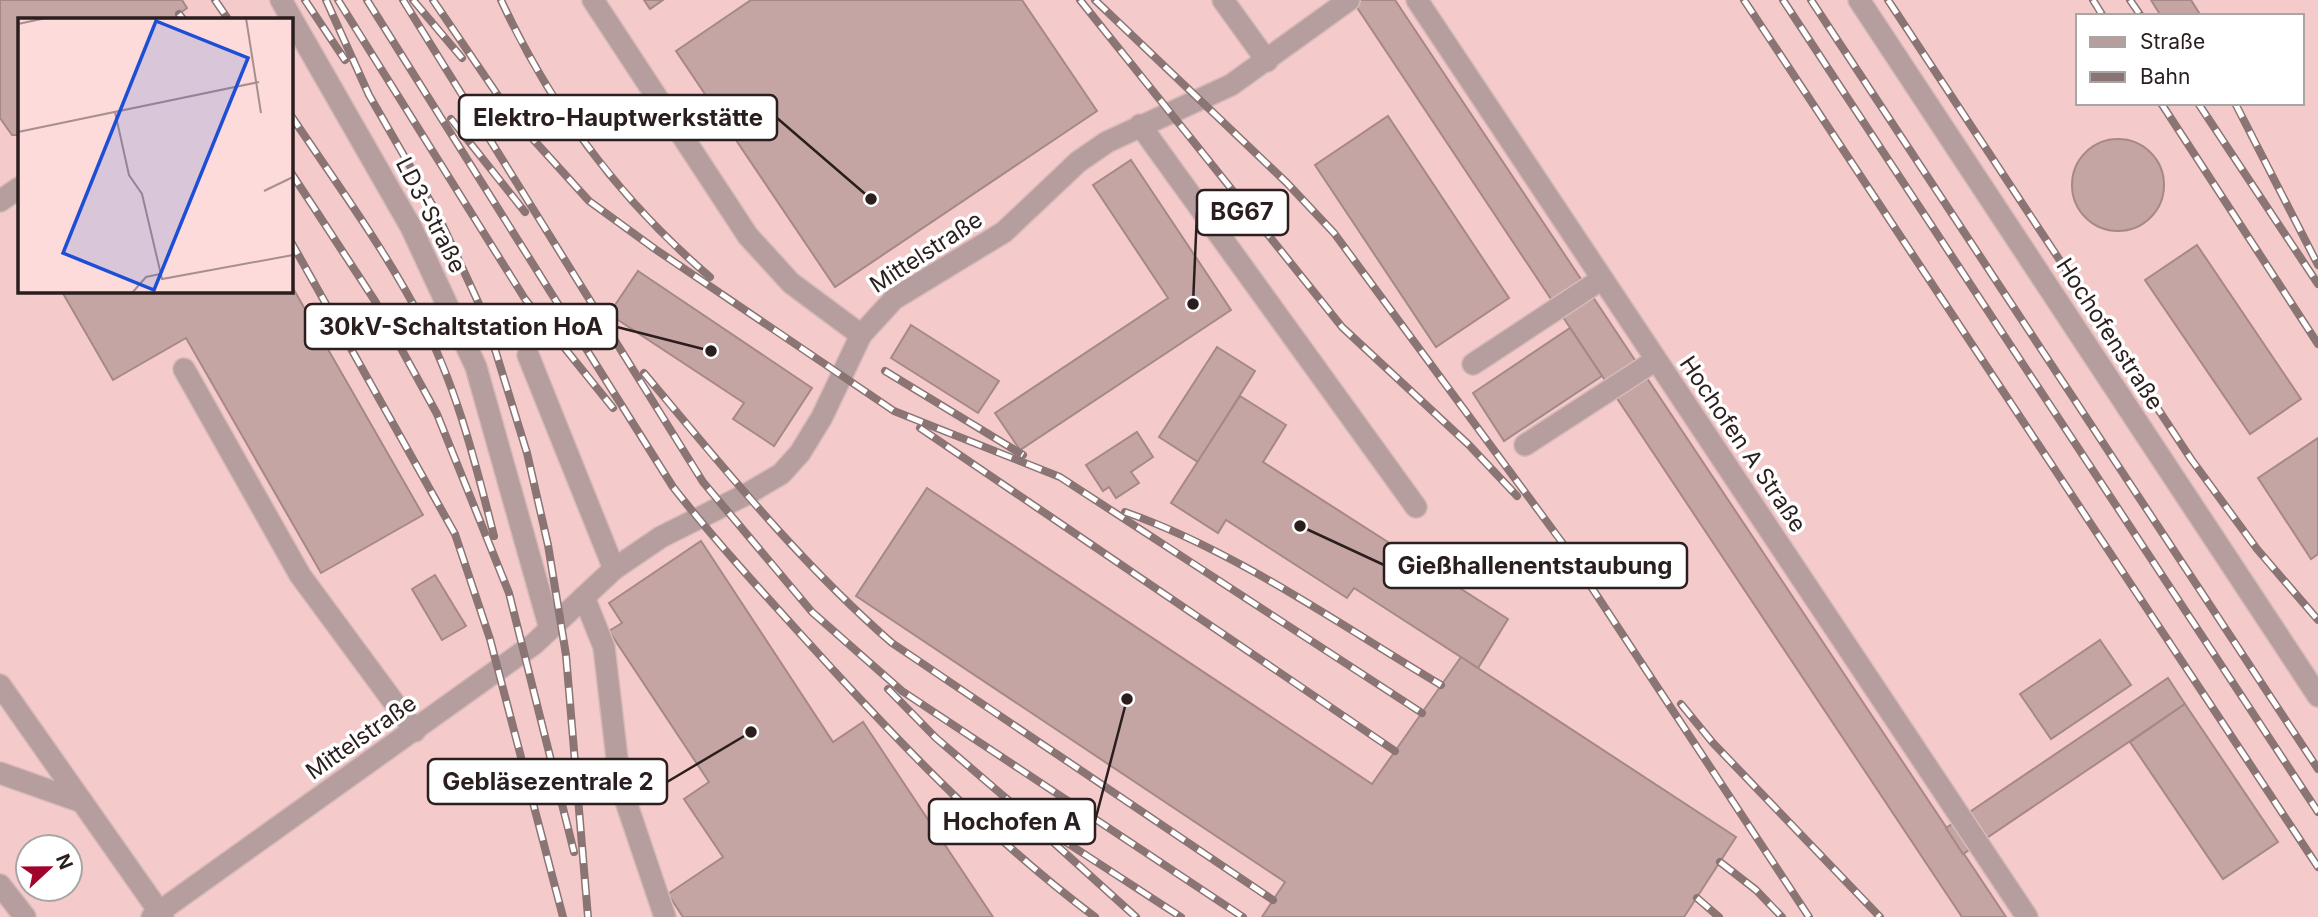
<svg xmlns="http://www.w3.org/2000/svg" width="2318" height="917" font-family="Inter,sans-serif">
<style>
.built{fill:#f4cbca;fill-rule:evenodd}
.building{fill:#c4a5a4;stroke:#a68887;stroke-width:2}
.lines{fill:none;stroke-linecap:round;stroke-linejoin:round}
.minor-casing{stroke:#d6b9b8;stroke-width:24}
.minor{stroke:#b69e9e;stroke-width:21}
.rail-casing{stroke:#8a7474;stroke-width:8}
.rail{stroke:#fff;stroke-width:5;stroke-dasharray:16;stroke-linecap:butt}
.labels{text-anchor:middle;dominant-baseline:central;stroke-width:7;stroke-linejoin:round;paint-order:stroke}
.street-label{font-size:23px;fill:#2a1e1e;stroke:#fff}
.inset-road{fill:none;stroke:#a88f8f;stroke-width:2}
.view{fill:#1d4ed8;fill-opacity:0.15;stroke:#1d4ed8;stroke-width:3.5}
.inset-edge{fill:none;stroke:#2a1e1e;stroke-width:3.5}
.leader{fill:none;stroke:#2a1e1e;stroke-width:2.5}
.callout-dot{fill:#2a1e1e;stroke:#fff;stroke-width:2.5}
.callout{fill:#fff;stroke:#2a1e1e;stroke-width:2.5}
.callout-label{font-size:24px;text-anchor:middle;font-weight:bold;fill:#2a1e1e}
</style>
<rect width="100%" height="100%" fill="#fcdbda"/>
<path class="built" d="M 0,0 L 2318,0 L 2318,917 L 0,917 ZM 2078,16 L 2302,16 L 2302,103 L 2078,103 ZM 19,19 L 290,19 L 290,290 L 19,290 ZM 28,847 L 70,847 L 70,889 L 28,889 Z"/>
<g class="building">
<polygon points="0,0 182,0 187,8 172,19 19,19 19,135 12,135 0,118"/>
<polygon points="644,0 663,0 650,9"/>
<polygon points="751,0 1022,0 1097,111 835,287 676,51"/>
<polygon points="1352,0 1395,0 2006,917 1962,917"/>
<polygon points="2151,0 2191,0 2201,16 2161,16"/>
<polygon points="1388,116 1509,298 1436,347 1315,165"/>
<circle cx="2118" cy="185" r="46"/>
<polygon points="1131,160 1231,310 1020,450 995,413 1168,298 1093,185"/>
<polygon points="2197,245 2301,399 2250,434 2145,280"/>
<polygon points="638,271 812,388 774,446 733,419 744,403 609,314"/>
<polygon points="290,283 423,515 321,573 186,338 113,380 61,290 290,290"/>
<polygon points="911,325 999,381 978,413 891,358"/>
<polygon points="1570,328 1602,376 1504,441 1473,393"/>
<polygon points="1217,347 1255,371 1198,462 1159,437"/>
<polygon points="1240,396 1286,425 1263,462 1508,619 1478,668 1354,588 1347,598 1226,520 1218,533 1171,503"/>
<polygon points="1137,432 1153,457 1131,472 1139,483 1116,498 1109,487 1103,491 1086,465"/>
<polygon points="2318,438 2318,554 2311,559 2258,478"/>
<polygon points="927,488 1372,784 1461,657 1736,837 1684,917 1262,917 1285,882 856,596"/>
<polygon points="701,541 833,742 863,722 993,917 683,917 668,894 723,857 684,799 709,782 609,631 622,623 609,603"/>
<polygon points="435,575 466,626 442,640 412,589"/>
<polygon points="2100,640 2131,685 2051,739 2020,694"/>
<polygon points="2168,678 2185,704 1963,854 1946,828"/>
<polygon points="2185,704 2278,842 2223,879 2130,742"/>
</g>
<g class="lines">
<g class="minor-casing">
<g id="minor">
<polyline points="281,0 411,227 476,367 550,629"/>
<polyline points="593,0 748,236 791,283 861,335"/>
<polyline points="1223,0 1267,61"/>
<polyline points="1417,0 2027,917"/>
<polyline points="1859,0 2318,696"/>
<polyline points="1140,125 1416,507"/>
<polyline points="0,201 19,188"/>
<polyline points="528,355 614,569"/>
<polyline points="1473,364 1602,279"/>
<polyline points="184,369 300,575 415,731"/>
<polyline points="1525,445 1656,360"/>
<polyline points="584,597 604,647 620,784 665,917"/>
<polyline points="0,685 163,917"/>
<polyline points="0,773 82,802"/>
<polyline points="0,885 25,917"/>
<polyline points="152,917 534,644 614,569 661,537 747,494 781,474 800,453 822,417 861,335 894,299 1004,232 1078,162 1107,142 1231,85 1349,0"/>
</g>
</g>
<use href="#minor" class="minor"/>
<g class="rail-casing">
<g id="rail">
<polyline points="215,0 228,19"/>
<polyline points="305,0 345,60"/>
<polyline points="326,0 369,95 437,213 485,317 527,453 548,545 566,655 588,917"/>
<polyline points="338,0 525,299 613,408"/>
<path d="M 367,0 L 673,487 C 724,552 780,611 835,672 C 915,759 1000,846 1095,917"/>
<polyline points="403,0 703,482 812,612 902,691 1243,917"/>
<polyline points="413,0 462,58"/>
<polyline points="433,0 512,116 589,201 655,249 894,411 1060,477 1422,713"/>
<path d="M 501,0 C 550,106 621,201 710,277"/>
<polyline points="1080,0 1342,327 1469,445 1517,496"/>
<polyline points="1095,0 1287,183 1334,233 1561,541 1809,917"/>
<polyline points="1744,0 2318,867"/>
<polyline points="1783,0 2318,812"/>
<polyline points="1811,0 2318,769"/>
<polyline points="1888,0 2191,459 2257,549 2318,620"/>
<polyline points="2093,0 2103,16"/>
<polyline points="2130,0 2141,16"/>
<polyline points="179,14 183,19"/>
<polyline points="2161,103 2318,344"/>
<polyline points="2198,103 2318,284"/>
<polyline points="2235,103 2318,265"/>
<path d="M 290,114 C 334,180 382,245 419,315 C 456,384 475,461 494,536"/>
<polyline points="451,119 525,212"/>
<polyline points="290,171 375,301 437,414 509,593 574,852"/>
<polyline points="290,240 455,534 490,639 563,917"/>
<polyline points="885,371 1023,455"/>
<path d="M 644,373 C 723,467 799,562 892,643 L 1273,900"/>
<polyline points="920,428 1395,751"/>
<path d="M 1125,512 C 1236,551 1340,625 1441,685"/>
<polyline points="888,689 936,738 1029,818 1181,917"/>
<polyline points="1681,704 1713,743 1880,917"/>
<polyline points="1054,843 1136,917"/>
<polyline points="1720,862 1756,890 1782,917"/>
<polyline points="1697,898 1719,917"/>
</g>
</g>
<use href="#rail" class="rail"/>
</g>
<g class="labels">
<g class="street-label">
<text transform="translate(431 215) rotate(63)">LD3-Straße</text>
<text transform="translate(926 252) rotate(-33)">Mittelstraße</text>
<text transform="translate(2110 334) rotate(57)">Hochofenstraße</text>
<text transform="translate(1743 444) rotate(56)">Hochofen A Straße</text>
<text transform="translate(361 737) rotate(-35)">Mittelstraße</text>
</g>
</g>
<g transform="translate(18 18)">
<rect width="275" height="275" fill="#fcdbda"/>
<path class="inset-road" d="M 228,0 L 243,95M 0,6 L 28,0M 97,94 L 111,157 L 124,176 L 144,261 L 275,237M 0,114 L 241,64M 246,173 L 275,159M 114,275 L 128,259 L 142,256"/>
<path class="view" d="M 138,3 L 230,40 L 136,272 L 45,235 Z"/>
<rect width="275" height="275" class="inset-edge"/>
</g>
<path class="leader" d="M871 199L777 118M1193 304L1197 212M711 351L617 327M1300 526L1384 565M751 732L667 782M1127 699L1095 821"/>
<g class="callout-dot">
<circle cx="871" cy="199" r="7"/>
<circle cx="1193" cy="304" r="7"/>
<circle cx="711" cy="351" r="7"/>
<circle cx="1300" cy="526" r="7"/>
<circle cx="751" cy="732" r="7"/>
<circle cx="1127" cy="699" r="7"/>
</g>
<g class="callout">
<rect x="459" y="95" width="318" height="45" rx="7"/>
<rect x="1197" y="190" width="91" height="45" rx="7"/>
<rect x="305" y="304" width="312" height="45" rx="7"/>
<rect x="1384" y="543" width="303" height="45" rx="7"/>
<rect x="428" y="759" width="239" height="45" rx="7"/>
<rect x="929" y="799" width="166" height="45" rx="7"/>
</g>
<g class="callout-label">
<text x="618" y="126">Elektro-Hauptwerkstätte</text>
<text x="1242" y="220">BG67</text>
<text x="461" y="335">30kV-Schaltstation HoA</text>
<text x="1535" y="574">Gießhallenentstaubung</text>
<text x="548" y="790">Gebläsezentrale 2</text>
<text x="1012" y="830">Hochofen A</text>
</g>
<rect x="2076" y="14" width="228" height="91" fill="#ffffff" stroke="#aaa5a5" stroke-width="2"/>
<rect x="2090" y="37" width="35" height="10" fill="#b69e9e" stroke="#aaa5a5" stroke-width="2"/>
<text x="2140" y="49" font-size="21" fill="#2a1e1e">Straße</text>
<rect x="2090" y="72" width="35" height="10" fill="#8a7474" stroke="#aaa5a5" stroke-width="2"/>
<text x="2140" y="84" font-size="21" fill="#2a1e1e">Bahn</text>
<g transform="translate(49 868) rotate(68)"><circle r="33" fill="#ffffff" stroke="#aaa5a5" stroke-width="2"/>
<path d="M0-5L12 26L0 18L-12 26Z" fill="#a2032b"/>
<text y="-10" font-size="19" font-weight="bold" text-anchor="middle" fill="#2a1e1e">N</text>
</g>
</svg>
